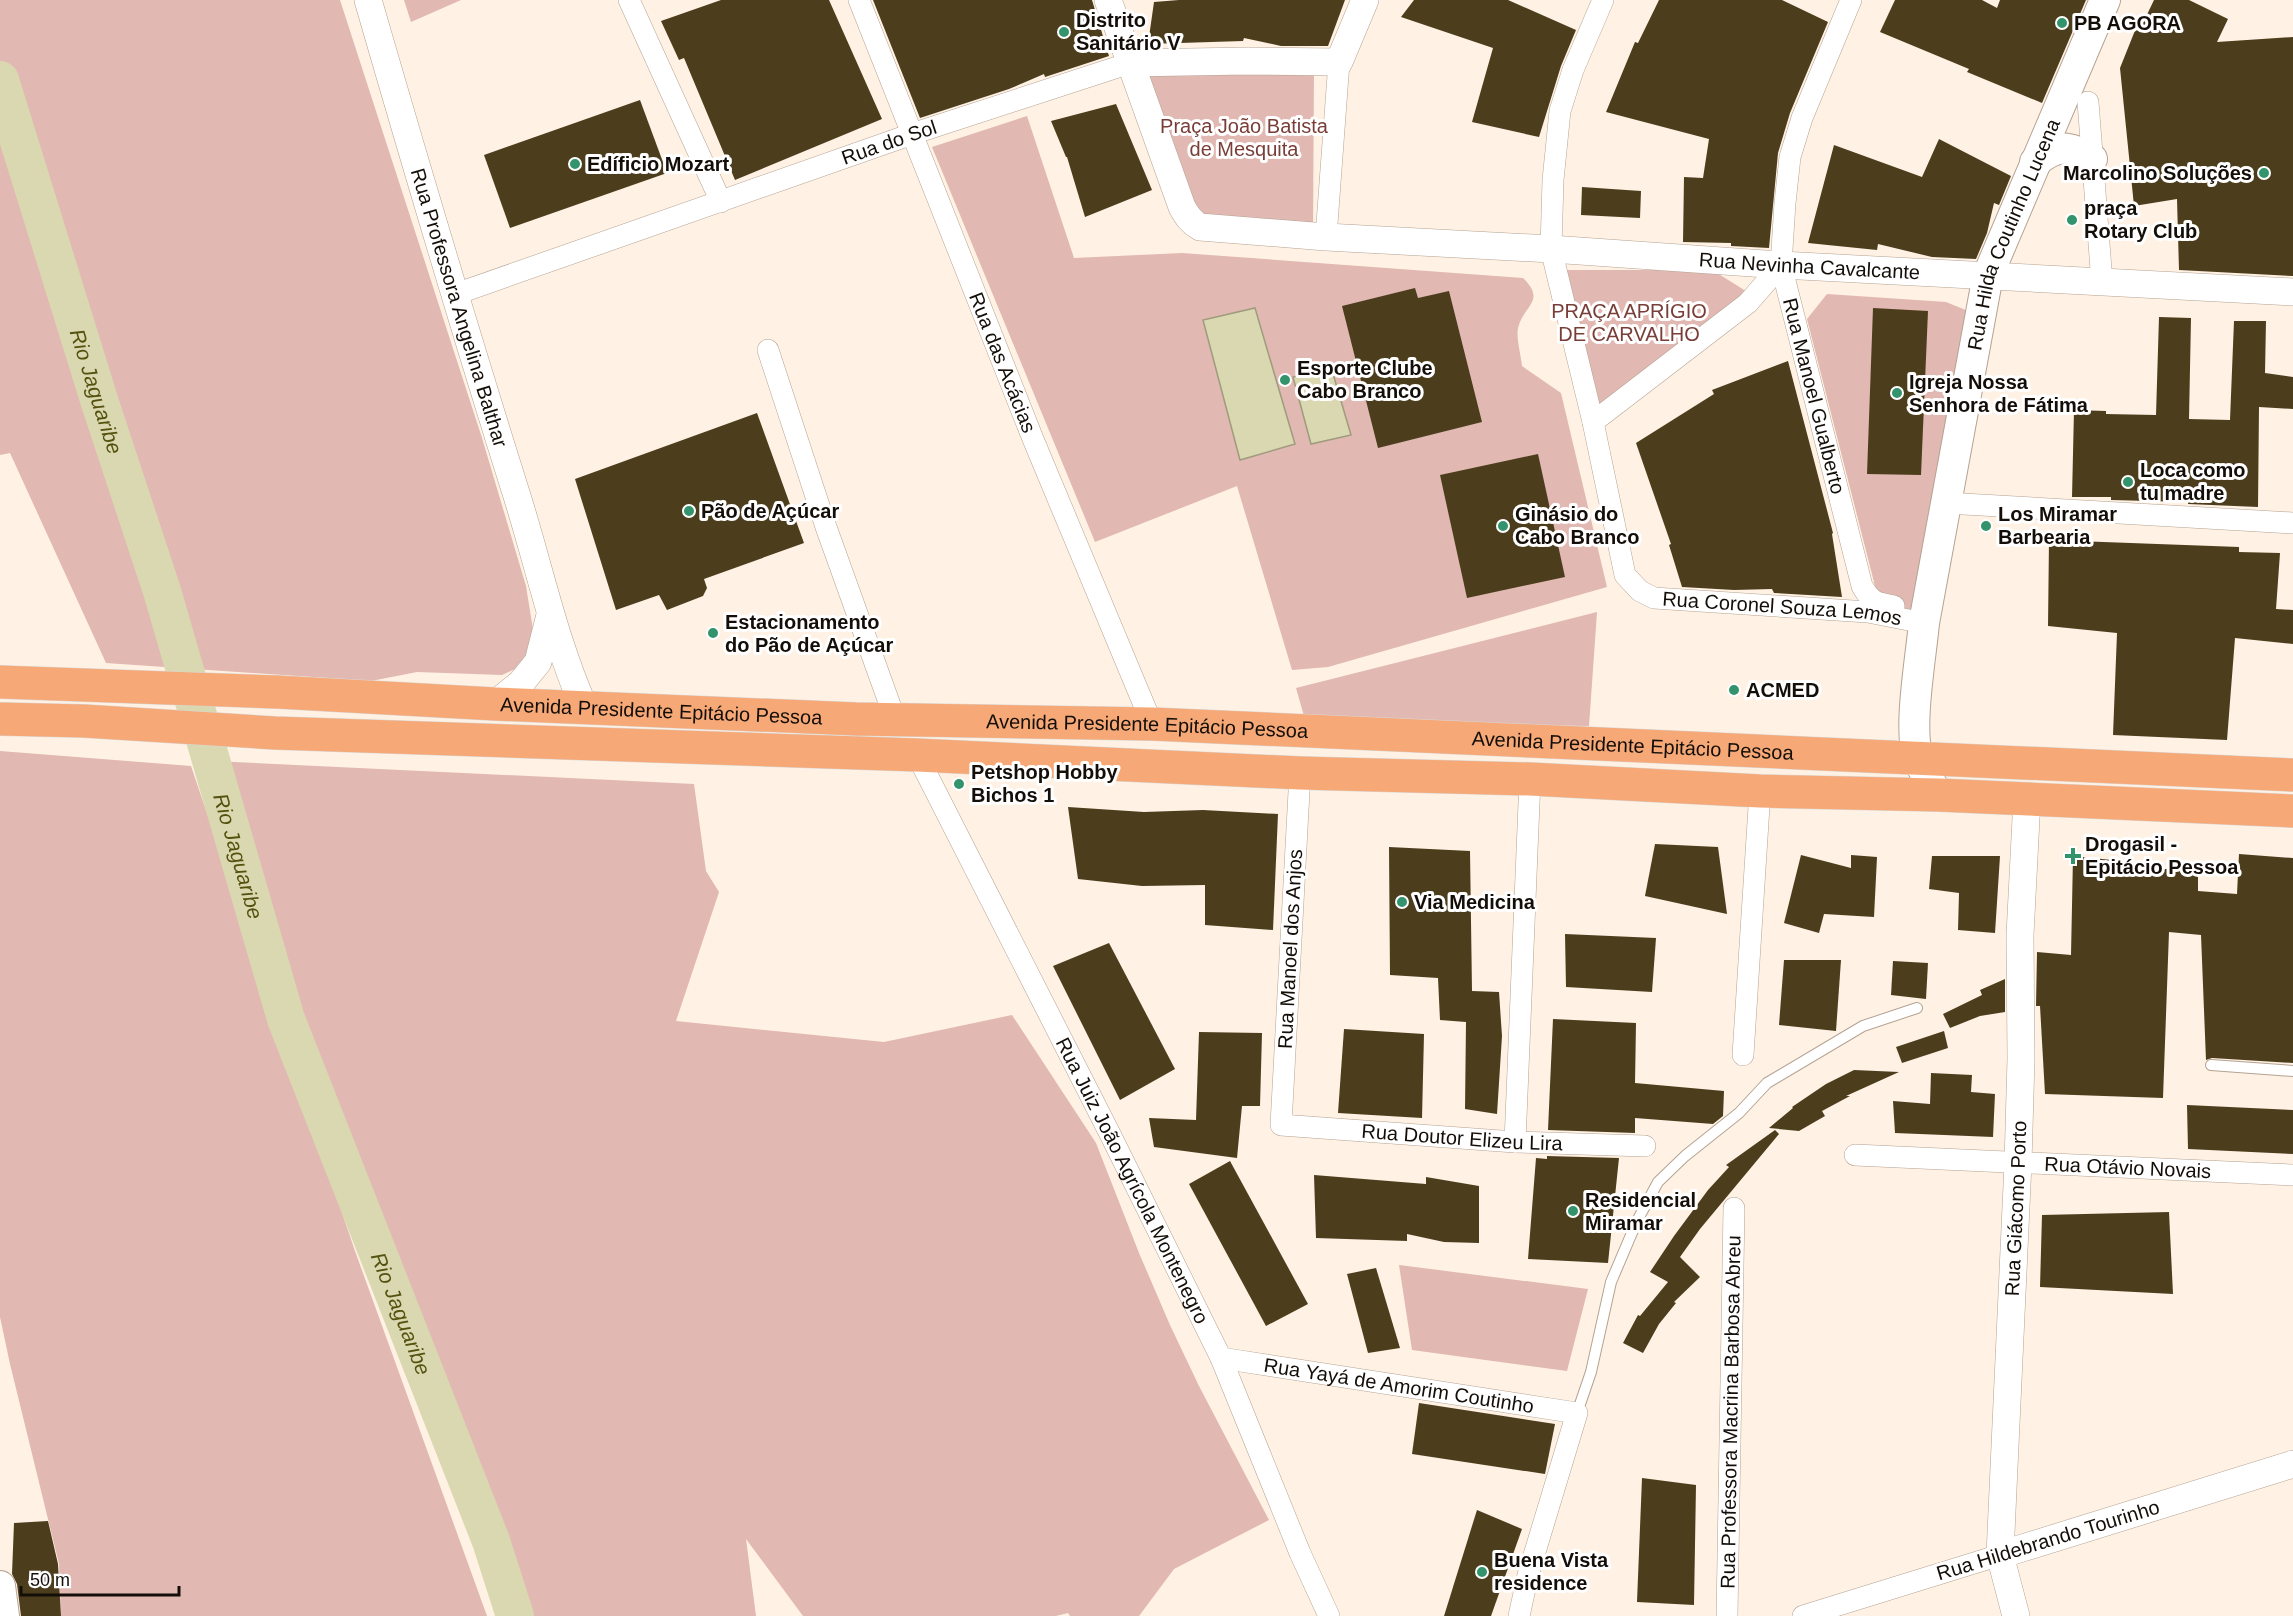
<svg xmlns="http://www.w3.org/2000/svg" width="2293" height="1616" font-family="Helvetica,sans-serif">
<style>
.green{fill:#e1b8b2}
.water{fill:#dad8b0;stroke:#9f9b7e;stroke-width:1.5}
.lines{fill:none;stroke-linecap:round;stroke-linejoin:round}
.river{stroke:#dad8b0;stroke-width:38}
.building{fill:#4c3e1d}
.service-casing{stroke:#b4a393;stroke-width:12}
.minor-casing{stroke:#b4a393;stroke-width:22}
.tertiary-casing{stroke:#b4a393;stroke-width:28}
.secondary-casing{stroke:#b4a393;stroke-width:32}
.primary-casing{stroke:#d9d8d8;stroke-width:34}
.service{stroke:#fff;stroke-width:10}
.minor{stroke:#fff;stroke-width:21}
.tertiary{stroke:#fff;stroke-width:27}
.secondary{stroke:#fff;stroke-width:30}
.primary{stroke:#f6a977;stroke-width:33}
.poi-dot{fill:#32936c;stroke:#fff;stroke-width:2}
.labels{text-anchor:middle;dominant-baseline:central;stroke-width:6;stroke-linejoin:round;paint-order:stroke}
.poi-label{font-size:20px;font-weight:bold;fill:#140e09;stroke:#fff;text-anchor:start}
.park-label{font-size:20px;fill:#783e37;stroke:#fff}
.street-label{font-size:20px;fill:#140e09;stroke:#fff}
.water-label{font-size:21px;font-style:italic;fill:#55510f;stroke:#fff}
</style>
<rect width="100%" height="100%" fill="#fff1e3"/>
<g class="green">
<polygon points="0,0 340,0 482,438 526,586 535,642 524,665 502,675 417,672 371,681 106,663 10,453 0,455"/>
<polygon points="404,0 461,0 411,22"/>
<polygon points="1314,68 1313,231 1202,223 1146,69"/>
<path d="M 1027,116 L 1074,258 L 1182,253 L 1523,278 C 1547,301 1523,306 1518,328 C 1516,339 1521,355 1522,366 L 1561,393 L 1607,587 L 1328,667 L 1292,670 L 1237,486 L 1095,542 L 932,147 Z"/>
<polygon points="1560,270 1659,270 1717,273 1749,293 1598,411"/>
<polygon points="1827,294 1946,302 1973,313 1921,600 1907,614 1876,590 1807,319"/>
<polygon points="1597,612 1589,726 1306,723 1296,688"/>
<polygon points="0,751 191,766 355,1251 487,1616 61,1616 59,1564 10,1364 0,1317"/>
<polygon points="212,761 694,784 706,871 719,892 676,1021 884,1042 1012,1015 1096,1143 1139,1253 1170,1325 1199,1386 1269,1520 1174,1569 1139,1616 1070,1616 1068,1613 1056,1616 803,1616 746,1539 756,1616 512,1616 286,1019"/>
<polygon points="1399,1265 1588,1289 1567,1371 1412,1350"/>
</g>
<g class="water">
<polygon points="1255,308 1295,444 1240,460 1203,320"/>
<polygon points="1331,367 1351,435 1311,444 1293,377"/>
</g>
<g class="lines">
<path class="river" id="s1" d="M 0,80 L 100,403 L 162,591 L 286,1019 L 491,1541 L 515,1616"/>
</g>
<g class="building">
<polygon points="721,0 829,0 882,119 735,180 684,58 679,60 661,21"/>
<polygon points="873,0 1092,0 1109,56 1045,77 1044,74 1009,89 920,118"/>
<polygon points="1179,0 1345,0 1328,46 1281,46 1244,38 1243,41 1148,44 1154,2"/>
<polygon points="1414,0 1508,0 1576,30 1561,66 1539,137 1472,122 1493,48 1401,17"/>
<polygon points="1659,0 1782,0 1828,22 1790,113 1778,153 1769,248 1731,246 1731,243 1683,242 1684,177 1703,178 1709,139 1606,112 1635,42 1638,43"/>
<polygon points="1895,0 1982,0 1997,8 2000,0 2086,0 2042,103 1967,72 1969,69 1880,32"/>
<polygon points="2154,0 2189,0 2228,19 2217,42 2293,37 2293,276 2179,270 2177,199 2134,206 2120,68 2138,23 2142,25"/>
<polygon points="640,100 667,173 510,228 484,155"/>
<polygon points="1116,104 1152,190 1085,217 1067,157 1066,157 1051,121"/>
<polygon points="1939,139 2011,176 1999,205 1994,203 1987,233 1976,259 1932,257 1878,244 1877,250 1808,243 1834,145 1922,177"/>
<polygon points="1582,187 1641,191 1640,218 1581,215"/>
<polygon points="1415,288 1418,298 1449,291 1482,422 1378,448 1342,306"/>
<polygon points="1873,308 1928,311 1921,475 1867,474"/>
<polygon points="2159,317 2191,318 2189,419 2230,420 2234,321 2266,321 2265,373 2293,377 2293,409 2259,407 2258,507 2188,504 2188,502 2111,500 2111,497 2072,497 2074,410 2106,411 2106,414 2156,415"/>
<polygon points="1788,361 1833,533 1832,534 1842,597 1774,593 1772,589 1734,590 1682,587 1669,545 1671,544 1636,443 1714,394 1712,390"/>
<polygon points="757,413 804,543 704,579 707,588 703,596 667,610 659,595 616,610 575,479"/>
<polygon points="1538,454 1565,577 1467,598 1440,475"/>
<polygon points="2049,540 2239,547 2239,552 2280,553 2276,609 2293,610 2293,644 2235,638 2227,740 2113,735 2117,633 2048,626"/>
<polygon points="1068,807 1144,812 1203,810 1278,814 1273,930 1205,925 1205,885 1142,886 1078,879"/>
<polygon points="1655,844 1718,847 1727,914 1645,896"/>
<polygon points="1389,847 1470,851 1472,991 1499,992 1502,1036 1497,1114 1465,1109 1466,1022 1440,1020 1438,978 1390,975"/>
<polygon points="2239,854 2293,858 2293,1063 2212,1058 2206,1060 2201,935 2169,932 2163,1098 2045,1094 2040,1006 2036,1006 2037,952 2071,955 2073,856 2150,864 2150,869 2198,869 2198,891 2237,894"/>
<polygon points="1801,855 1851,868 1851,855 1877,857 1874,917 1824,914 1819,933 1784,923"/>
<polygon points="1932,856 2000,856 1995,933 1958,930 1959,893 1929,889"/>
<polygon points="1565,934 1656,938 1652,992 1566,987"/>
<polygon points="1109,943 1175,1069 1120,1100 1053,966"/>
<polygon points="1784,960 1841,960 1836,1031 1779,1025"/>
<polygon points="1893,961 1928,963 1926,999 1891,995"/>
<polygon points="2005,979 2005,1012 1980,1016 1950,1028 1943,1014 1982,995 1980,990"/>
<polygon points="1553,1019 1636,1023 1635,1083 1724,1091 1723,1116 1713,1124 1635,1118 1635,1133 1548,1130"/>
<polygon points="1344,1029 1424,1034 1422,1118 1338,1113"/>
<polygon points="1944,1031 1948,1048 1902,1063 1896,1047"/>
<polygon points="1199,1032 1262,1033 1260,1106 1242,1106 1237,1158 1154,1147 1149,1118 1196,1120"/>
<polygon points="1854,1070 1899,1072 1846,1096 1850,1096 1822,1111 1825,1116 1799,1131 1769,1128 1793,1108 1792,1107 1826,1084"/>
<polygon points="1931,1073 1972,1075 1971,1092 1995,1094 1993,1137 1895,1133 1893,1101 1930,1104"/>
<polygon points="2187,1105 2293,1110 2293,1154 2188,1149"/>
<polygon points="1775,1130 1779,1134 1700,1229 1680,1257 1700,1277 1674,1302 1676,1303 1659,1324 1643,1353 1623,1343 1638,1315 1640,1316 1668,1282 1650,1272 1674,1236 1708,1190 1729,1167 1726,1165"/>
<polygon points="1547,1156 1619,1158 1608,1263 1528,1259 1536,1158 1547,1159"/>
<polygon points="1230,1161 1308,1304 1266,1326 1189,1184"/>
<polygon points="1314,1175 1426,1184 1426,1177 1479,1186 1479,1243 1444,1242 1407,1234 1407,1241 1316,1238"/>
<polygon points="2169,1212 2173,1294 2040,1287 2042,1215"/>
<polygon points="1376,1268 1400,1348 1368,1353 1347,1274"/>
<polygon points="1419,1403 1555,1424 1545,1474 1412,1454"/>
<polygon points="1642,1478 1696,1485 1694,1605 1637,1602"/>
<polygon points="1477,1510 1522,1529 1491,1616 1444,1616"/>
<polygon points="48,1521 58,1564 61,1616 21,1616 17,1584 12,1574 14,1523"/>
</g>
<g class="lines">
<g class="service-casing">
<g id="service">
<polyline points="2211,1065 2293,1071"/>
<polyline points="1577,1413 1591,1372 1611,1282 1637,1221 1658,1182 1685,1156 1739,1113 1767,1083 1863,1026 1917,1008"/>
</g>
</g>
<g class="minor-casing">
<g id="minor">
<polyline points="629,0 721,202"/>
<path id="s2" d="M 859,0 L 1033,439 L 1152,724"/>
<path id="s3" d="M 1603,0 L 1573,70 L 1560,111 L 1553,180 L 1551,249 L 1593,422 L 1625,575 L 1640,591 L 1654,598 L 1868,612 L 1924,623"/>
<path id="s4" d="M 1851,0 L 1802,118 L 1790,157 L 1785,203 L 1781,265 L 1862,586 C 1871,602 1876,603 1894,606"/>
<polyline points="2088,102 2102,282"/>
<polyline points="1326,237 1339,62"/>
<path id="s5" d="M 453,295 L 912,134 L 1130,63"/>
<polyline points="768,350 826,527 895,719"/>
<polyline points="1593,422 1748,303 1781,265"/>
<polyline points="1946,503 2293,523"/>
<path id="s6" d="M 917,755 L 1111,1136 L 1221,1358 L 1300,1553 L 1329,1616"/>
<path id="s7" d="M 1300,773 L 1281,1125 L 1515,1142 L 1645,1146"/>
<polyline points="1743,1055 1760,791"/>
<polyline points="1515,1142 1530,779"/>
<path id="s8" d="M 1855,1155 L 2293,1175"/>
<path id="s9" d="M 1221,1358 L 1577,1413 L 1528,1575 L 1519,1616"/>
<path id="s10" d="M 1727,1616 L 1734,1208"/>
<polyline points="1803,1616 2000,1555"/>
</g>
</g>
<g class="tertiary-casing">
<g id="tertiary">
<path id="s11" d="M 368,0 C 416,166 465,331 517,496 C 539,566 554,639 584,707"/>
<path id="s12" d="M 1108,0 L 1182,207 C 1187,216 1191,222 1200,227 L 1326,237 L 1551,249 L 1781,265 L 2293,292"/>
<polyline points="1130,63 1247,61 1339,62 1365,0"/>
<polyline points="495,704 521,683 538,662 550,615"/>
<polyline points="2000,1555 2293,1464"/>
<path id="s13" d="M 2016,1616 L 2000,1555 L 2018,1163 L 2021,1059 L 2020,935 L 2027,799"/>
</g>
</g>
<g class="secondary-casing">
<g id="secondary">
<path d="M 2035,162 C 2058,144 2067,145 2092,159"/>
<path id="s14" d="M 1938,795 C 1931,783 1923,771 1918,758 C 1908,728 1921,657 1924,623 L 1988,275 L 2105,0"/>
<polyline points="0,1586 4,1616"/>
</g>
</g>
<g class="primary-casing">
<g id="primary">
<path id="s15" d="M 0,682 L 277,692 L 495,704 L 856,719 L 1152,724 L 2293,775"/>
<polyline points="0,719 84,721 275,733 917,755 1300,773 1530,779 1760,791 1938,795 2293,811"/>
</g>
</g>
<use href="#service" class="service"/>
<use href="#minor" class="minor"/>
<use href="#tertiary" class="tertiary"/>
<use href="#secondary" class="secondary"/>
<use href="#primary" class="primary"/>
</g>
<g class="poi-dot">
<circle cx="2062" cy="23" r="6"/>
<circle cx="1064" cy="32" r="6"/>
<circle cx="575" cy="164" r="6"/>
<circle cx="2264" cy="173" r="6"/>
<circle cx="2072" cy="220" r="6"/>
<circle cx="1285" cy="380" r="6"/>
<circle cx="1897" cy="393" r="6"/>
<circle cx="2128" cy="482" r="6"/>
<circle cx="689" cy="511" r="6"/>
<circle cx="1503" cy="526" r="6"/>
<circle cx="1986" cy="526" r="6"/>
<circle cx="713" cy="633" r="6"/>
<circle cx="1734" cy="690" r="6"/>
<circle cx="959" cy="784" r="6"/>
<path d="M2070 847h6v6h6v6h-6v6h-6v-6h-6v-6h6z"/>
<circle cx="1402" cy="902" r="6"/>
<circle cx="1573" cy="1211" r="6"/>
<circle cx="1482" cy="1572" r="6"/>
</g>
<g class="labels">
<g class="poi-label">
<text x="1076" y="20">Distrito<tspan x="1076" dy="23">Sanitário V</tspan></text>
<text x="2074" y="23">PB AGORA</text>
<text x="587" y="164">Edíficio Mozart</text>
<text x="2252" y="173" text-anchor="end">Marcolino Soluções</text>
<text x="2084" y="208">praça<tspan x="2084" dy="23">Rotary Club</tspan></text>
<text x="1297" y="368">Esporte Clube<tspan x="1297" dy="23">Cabo Branco</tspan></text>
<text x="1909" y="382">Igreja Nossa<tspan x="1909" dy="23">Senhora de Fátima</tspan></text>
<text x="2140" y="470">Loca como<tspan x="2140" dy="23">tu madre</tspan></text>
<text x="701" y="511">Pão de Açúcar</text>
<text x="1515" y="514">Ginásio do<tspan x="1515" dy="23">Cabo Branco</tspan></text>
<text x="1998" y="514">Los Miramar<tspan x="1998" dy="23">Barbearia</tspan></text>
<text x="725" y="622">Estacionamento<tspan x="725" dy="23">do Pão de Açúcar</tspan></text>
<text x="1746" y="690">ACMED</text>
<text x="971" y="772">Petshop Hobby<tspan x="971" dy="23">Bichos 1</tspan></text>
<text x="2085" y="844">Drogasil -<tspan x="2085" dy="23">Epitácio Pessoa</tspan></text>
<text x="1414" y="902">Via Medicina</text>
<text x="1585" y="1200">Residencial<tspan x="1585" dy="23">Miramar</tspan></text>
<text x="1494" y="1560">Buena Vista<tspan x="1494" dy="23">residence</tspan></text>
</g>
<g class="park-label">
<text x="1244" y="126">Praça João Batista<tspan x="1244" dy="23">de Mesquita</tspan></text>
<text x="1629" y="311">PRAÇA APRÍGIO<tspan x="1629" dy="23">DE CARVALHO</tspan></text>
</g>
<g class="street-label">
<text stroke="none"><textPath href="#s5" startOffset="462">Rua do Sol</textPath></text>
<text stroke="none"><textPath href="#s14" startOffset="578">Rua Hilda Coutinho Lucena</textPath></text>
<text stroke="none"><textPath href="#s12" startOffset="858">Rua Nevinha Cavalcante</textPath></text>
<text stroke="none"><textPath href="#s11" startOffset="321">Rua Professora Angelina Balthar</textPath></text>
<text stroke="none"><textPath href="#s2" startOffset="390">Rua das Acácias</textPath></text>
<text stroke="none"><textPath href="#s4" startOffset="412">Rua Manoel Gualberto</textPath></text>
<text stroke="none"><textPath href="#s3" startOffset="758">Rua Coronel Souza Lemos</textPath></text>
<text stroke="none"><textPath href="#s15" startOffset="662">Avenida Presidente Epitácio Pessoa</textPath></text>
<text stroke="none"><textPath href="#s15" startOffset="1148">Avenida Presidente Epitácio Pessoa</textPath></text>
<text stroke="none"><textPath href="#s15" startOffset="1634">Avenida Presidente Epitácio Pessoa</textPath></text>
<text transform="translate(1290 949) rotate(-87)">Rua Manoel dos Anjos</text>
<text stroke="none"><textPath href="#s7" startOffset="534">Rua Doutor Elizeu Lira</textPath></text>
<text stroke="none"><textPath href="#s8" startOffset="273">Rua Otávio Novais</textPath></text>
<text stroke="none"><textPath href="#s6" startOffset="477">Rua Juiz João Agrícola Montenegro</textPath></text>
<text stroke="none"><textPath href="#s13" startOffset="410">Rua Giácomo Porto</textPath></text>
<text stroke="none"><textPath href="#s9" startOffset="180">Rua Yayá de Amorim Coutinho</textPath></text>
<text stroke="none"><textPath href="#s10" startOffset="204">Rua Professora Macrina Barbosa Abreu</textPath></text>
<text transform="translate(2048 1540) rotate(-17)">Rua Hildebrando Tourinho</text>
</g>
<g class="water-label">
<text stroke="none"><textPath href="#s1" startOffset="326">Rio Jaguaribe</textPath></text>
<text stroke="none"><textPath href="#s1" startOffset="812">Rio Jaguaribe</textPath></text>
<text stroke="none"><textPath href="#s1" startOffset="1298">Rio Jaguaribe</textPath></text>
</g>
</g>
<path d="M21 1586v9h158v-9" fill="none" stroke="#140e09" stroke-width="3"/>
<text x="30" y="1586" font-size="18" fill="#140e09" stroke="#ffffff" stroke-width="4.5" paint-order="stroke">50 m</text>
</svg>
